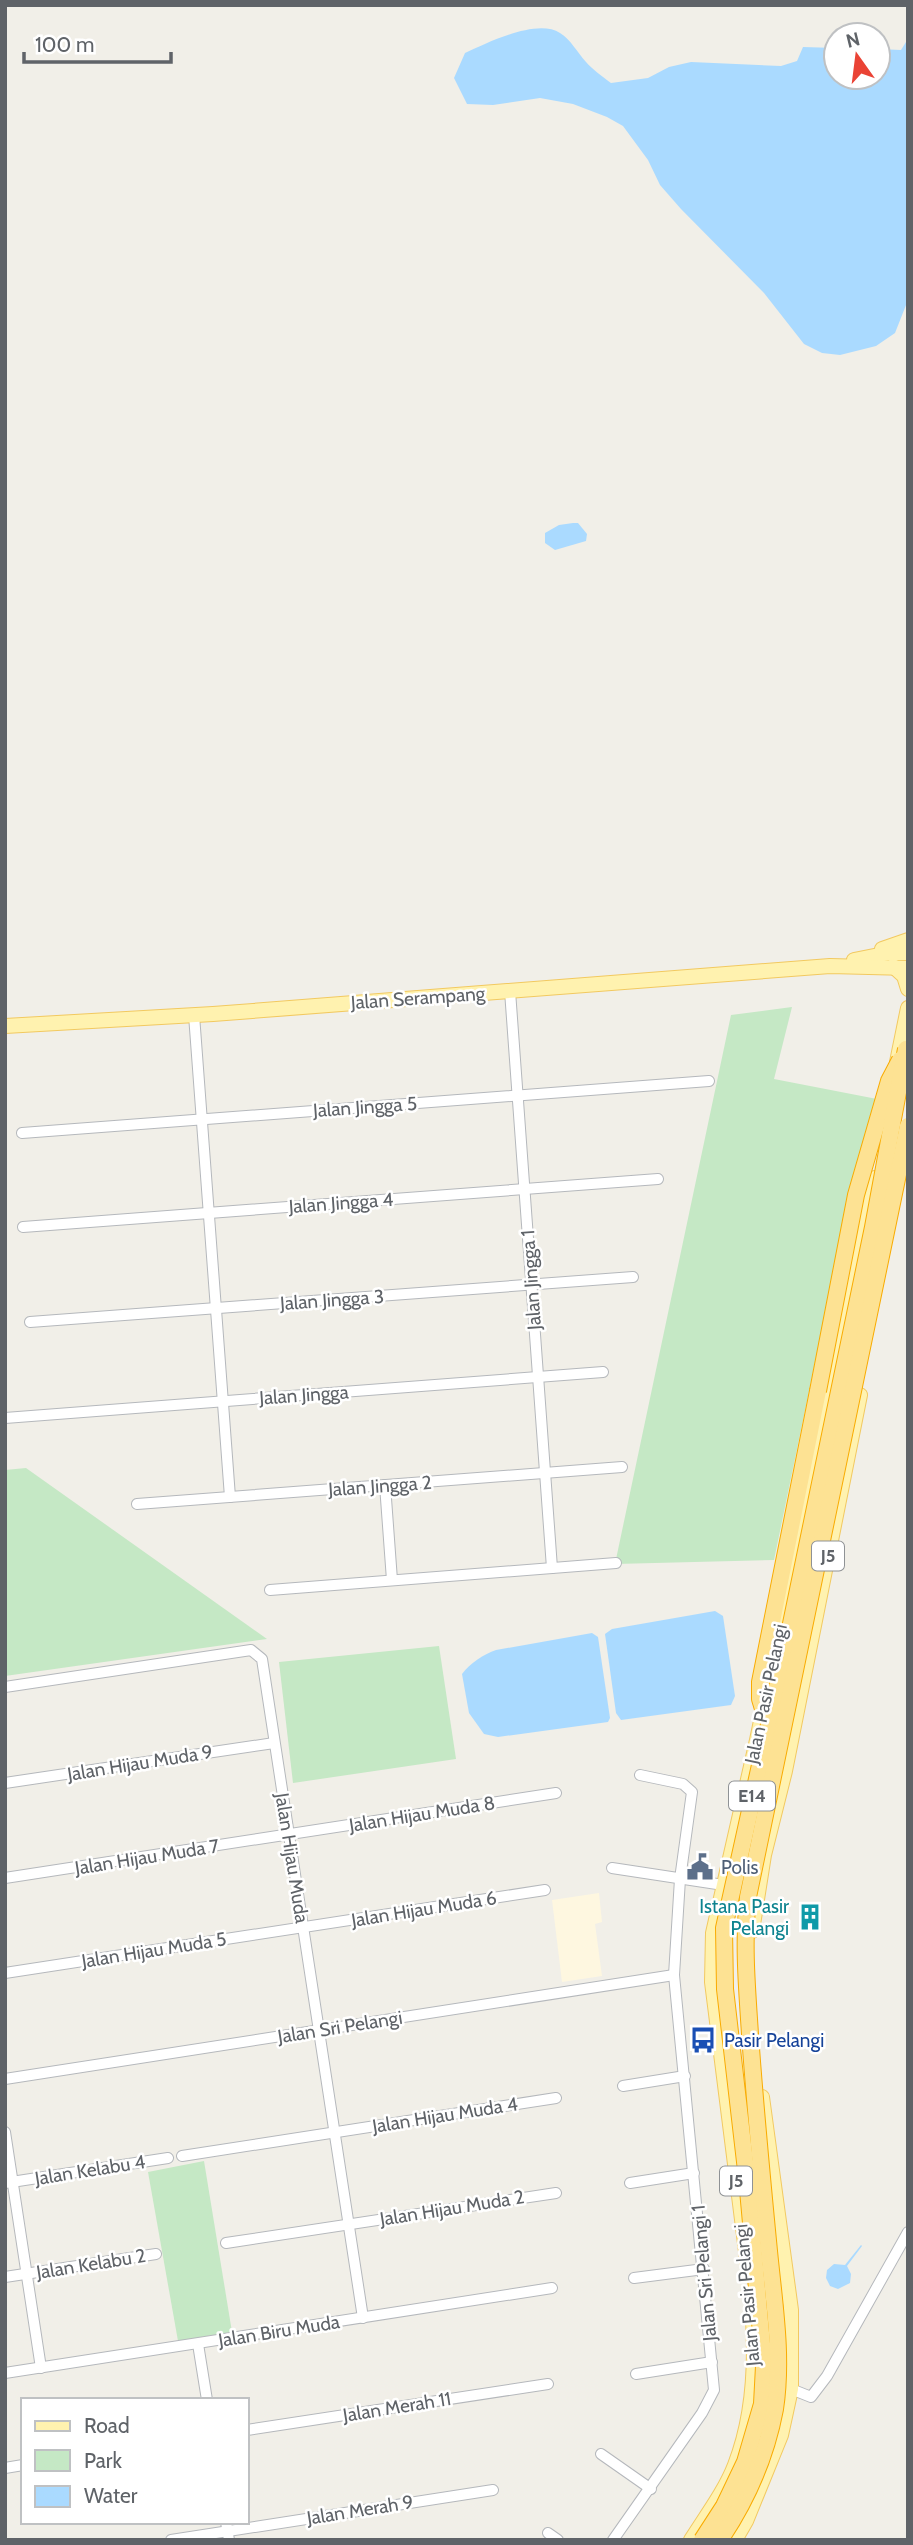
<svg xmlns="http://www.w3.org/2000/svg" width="913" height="2545" font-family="Cabin,sans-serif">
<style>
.commercial{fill:#fef7e0}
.green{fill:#c5e8c5}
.water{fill:#aadaff}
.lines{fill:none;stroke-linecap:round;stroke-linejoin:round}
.minor-casing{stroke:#b5b8bc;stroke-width:12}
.major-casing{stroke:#f2c960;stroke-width:16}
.highway-casing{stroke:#f9ab00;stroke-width:18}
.minor{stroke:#fff;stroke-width:10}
.major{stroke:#fff2af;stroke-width:14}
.highway{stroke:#fde293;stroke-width:16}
.highway-bridge-casing{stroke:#f9ab00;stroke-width:18;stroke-linecap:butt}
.highway-bridge{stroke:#fde293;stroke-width:16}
.labels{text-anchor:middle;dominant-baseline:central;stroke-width:5;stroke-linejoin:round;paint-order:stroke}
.shield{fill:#fff;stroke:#8f9295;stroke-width:2}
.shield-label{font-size:18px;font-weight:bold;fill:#5f6368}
.street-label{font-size:19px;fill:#5f6368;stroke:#fff}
.service-label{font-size:19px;fill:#4e5e75;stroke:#fff;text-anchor:start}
.culture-label{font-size:19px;fill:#0d838f;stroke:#fff;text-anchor:end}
.transit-label{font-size:19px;fill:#164399;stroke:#fff;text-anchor:start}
</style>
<rect width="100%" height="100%" fill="#f1efe8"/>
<polygon class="commercial" points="599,1893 602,1922 595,1924 602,1976 562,1982 552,1900"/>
<g class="green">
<polygon points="792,1007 774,1079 877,1099 836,1261 774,1560 615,1564 731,1015"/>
<polygon points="26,1468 267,1639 5,1676 5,1470"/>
<polygon points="439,1646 456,1759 293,1783 279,1662"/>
<polygon points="204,2161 232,2332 178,2341 148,2172"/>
</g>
<g class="water">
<path d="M 908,20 L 908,300 L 895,333 L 876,346 L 840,355 L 822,353 L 804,344 L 764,293 L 681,209 L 660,185 L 648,160 L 623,126 L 607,117 L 573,104 L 540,98 L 493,105 L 467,104 L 454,78 L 465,53 C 487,43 537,18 560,33 C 571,40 577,52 586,62 C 593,70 603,77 611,83 L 648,78 L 669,67 L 691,62 L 781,66 L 797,61 L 803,47 L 836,48 L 836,77 L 878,77 L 878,49 L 901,50 L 906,42 Z"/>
<polygon points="573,523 578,523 587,534 586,541 555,550 545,543 545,533 559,525"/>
<polygon points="715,1611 723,1616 735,1696 731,1705 621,1720 616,1713 605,1634 612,1629"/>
<path d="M 592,1633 L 598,1637 L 610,1718 L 608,1722 L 498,1737 L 484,1734 L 469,1713 L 462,1674 C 470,1663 484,1654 496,1650 Z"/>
<polygon points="861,2245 862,2246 847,2266 851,2274 850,2283 838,2289 830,2286 826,2278 827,2270 834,2264 845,2265"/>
</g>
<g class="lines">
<g class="minor-casing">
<g id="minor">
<polyline points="510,991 552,1568"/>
<polyline points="194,1015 230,1497"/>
<polyline points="22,1133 709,1081"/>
<polyline points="23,1227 658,1179"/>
<polyline points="30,1322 633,1277"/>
<polyline points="5,1418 603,1372"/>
<polyline points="385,1485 392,1580"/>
<polyline points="137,1504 622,1467"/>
<polyline points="270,1590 616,1563"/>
<polyline points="5,1687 251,1650 262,1659 363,2318"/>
<polyline points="5,1783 274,1743"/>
<polyline points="612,1868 730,1886"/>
<polyline points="5,1878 556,1793"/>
<polyline points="5,1973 545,1890"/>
<polyline points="5,2079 674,1975"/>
<polyline points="623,2086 685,2076"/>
<polyline points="5,2132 41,2368"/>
<polyline points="182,2156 556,2098"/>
<polyline points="5,2183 168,2158"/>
<polyline points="630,2183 694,2173"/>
<polyline points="226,2243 556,2193"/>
<polyline points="5,2277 156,2254"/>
<polyline points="634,2278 704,2269"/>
<polyline points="198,2344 207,2400"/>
<polyline points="5,2373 552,2288"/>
<polyline points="636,2374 712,2362"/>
<polyline points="791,2389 811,2397 827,2376 908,2232"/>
<polyline points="247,2430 548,2384"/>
<polyline points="601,2454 651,2489"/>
<polyline points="5,2468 23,2465"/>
<polyline points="226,2522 229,2540"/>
<polyline points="548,2533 558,2540"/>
<polyline points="171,2540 493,2490"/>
<polyline points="613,2540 702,2413 714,2390 674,1975 680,1879 692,1792 683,1784 640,1775"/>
</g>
</g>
<g class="major-casing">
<g id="major">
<polyline points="882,949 908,940"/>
<polyline points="854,960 889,953 908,953"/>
<polyline points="893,966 904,976 908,989"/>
<polyline points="5,1026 213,1014 830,966 908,968"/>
<polyline points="897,1062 908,1008"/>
<polyline points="752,1931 764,1855 785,1771 860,1395"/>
<polyline points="749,2275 712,1982 713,1933 757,1740 875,1178"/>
<path d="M 691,2540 C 706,2516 725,2491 735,2465 C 753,2419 756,2369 753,2320"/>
<polyline points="735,2540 746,2521 781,2435 791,2389 791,2310 762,2097"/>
</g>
</g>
<g class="highway-casing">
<polyline id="highway" points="763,1709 760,1699 760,1682 818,1391"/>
</g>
<use href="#minor" class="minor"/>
<use href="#major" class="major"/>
<use href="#highway" class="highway"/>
<g class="highway-bridge-casing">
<g id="highway-bridge">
<polyline points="818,1391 856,1195 889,1081 900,1060"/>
<polyline points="702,2540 724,2506 745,2462 762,2404 764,2366 747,2179 725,1989 724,1928 787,1643 873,1227 906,1049"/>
<path d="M 720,2540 C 747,2500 766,2457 775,2409 C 783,2357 774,2303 769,2251 C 762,2179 755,2107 750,2034 C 747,1988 743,1943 748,1897 L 908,1126"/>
</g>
</g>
<use href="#highway-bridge" class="highway-bridge"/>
</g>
<defs>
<g id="civic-bare" transform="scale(2.1)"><path d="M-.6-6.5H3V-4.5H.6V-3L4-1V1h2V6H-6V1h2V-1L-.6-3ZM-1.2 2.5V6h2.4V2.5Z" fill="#5c6f8a" stroke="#fff" stroke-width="2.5" paint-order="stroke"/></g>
<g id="building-bare" transform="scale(2.1)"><path d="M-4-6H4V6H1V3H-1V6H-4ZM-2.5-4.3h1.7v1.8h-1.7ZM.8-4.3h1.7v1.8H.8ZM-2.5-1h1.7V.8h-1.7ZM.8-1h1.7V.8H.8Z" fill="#0f9aa8" stroke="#fff" stroke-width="2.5" paint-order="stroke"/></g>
<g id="bus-bare" transform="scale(2.1)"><path d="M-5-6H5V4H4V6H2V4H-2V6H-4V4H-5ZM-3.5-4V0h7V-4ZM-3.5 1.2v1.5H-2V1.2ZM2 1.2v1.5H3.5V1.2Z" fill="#1a4fb4" stroke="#fff" stroke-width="2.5" paint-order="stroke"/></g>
</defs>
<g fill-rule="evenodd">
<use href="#civic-bare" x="700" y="1867"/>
<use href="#building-bare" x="810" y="1917"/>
<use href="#bus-bare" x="703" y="2040"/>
</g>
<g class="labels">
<g class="shield">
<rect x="812" y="1541.5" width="32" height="29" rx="5"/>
<rect x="729" y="1781.5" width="46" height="29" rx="5"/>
<rect x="720" y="2166.5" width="32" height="29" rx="5"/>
</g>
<g class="shield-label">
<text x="828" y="1556">J5</text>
<text x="752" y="1796">E14</text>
<text x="736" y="2181">J5</text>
</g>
<g class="street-label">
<text transform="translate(418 998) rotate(-4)">Jalan Serampang</text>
<text transform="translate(365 1107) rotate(-4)">Jalan Jingga 5</text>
<text transform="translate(341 1203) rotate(-4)">Jalan Jingga 4</text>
<text transform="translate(531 1280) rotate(-94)">Jalan Jingga 1</text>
<text transform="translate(332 1300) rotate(-4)">Jalan Jingga 3</text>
<text transform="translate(304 1395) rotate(-4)">Jalan Jingga</text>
<text transform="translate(380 1486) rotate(-4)">Jalan Jingga 2</text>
<text transform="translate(766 1694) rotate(-78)">Jalan Pasir Pelangi</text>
<text transform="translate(140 1763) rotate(-9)">Jalan Hijau Muda 9</text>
<text transform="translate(422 1814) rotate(-9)">Jalan Hijau Muda 8</text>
<text transform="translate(147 1857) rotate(-9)">Jalan Hijau Muda 7</text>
<text transform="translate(292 1858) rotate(81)">Jalan Hijau Muda</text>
<text transform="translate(424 1909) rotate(-9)">Jalan Hijau Muda 6</text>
<text transform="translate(154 1950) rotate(-9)">Jalan Hijau Muda 5</text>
<text transform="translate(340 2027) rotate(-9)">Jalan Sri Pelangi</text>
<text transform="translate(445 2115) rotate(-9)">Jalan Hijau Muda 4</text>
<text transform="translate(90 2170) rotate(-9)">Jalan Kelabu 4</text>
<text transform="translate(452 2208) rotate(-9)">Jalan Hijau Muda 2</text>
<text transform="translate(91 2264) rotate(-9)">Jalan Kelabu 2</text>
<text transform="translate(704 2273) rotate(-95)">Jalan Sri Pelangi 1</text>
<text transform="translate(747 2295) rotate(-95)">Jalan Pasir Pelangi</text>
<text transform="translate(279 2331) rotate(-9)">Jalan Biru Muda</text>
<text transform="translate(397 2407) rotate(-9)">Jalan Merah 11</text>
<text transform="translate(360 2510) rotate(-9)">Jalan Merah 9</text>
</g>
<g class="service-label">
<text x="721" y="1867">Polis</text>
</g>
<g class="culture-label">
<text x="789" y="1906">Istana Pasir<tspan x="789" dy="22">Pelangi</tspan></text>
</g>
<g class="transit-label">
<text x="724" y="2040">Pasir Pelangi</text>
</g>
</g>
<rect width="913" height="2545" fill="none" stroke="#5f6368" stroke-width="14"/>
<rect x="21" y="2398" width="228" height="126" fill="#ffffff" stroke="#bfc1c3" stroke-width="2"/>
<rect x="35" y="2421" width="35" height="10" fill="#fff2af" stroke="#bfc1c3" stroke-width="2"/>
<text x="84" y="2433" font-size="21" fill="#5f6368">Road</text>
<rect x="35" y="2450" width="35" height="21" fill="#c5e8c5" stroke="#bfc1c3" stroke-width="2"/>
<text x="84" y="2468" font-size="21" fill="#5f6368">Park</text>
<rect x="35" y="2486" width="35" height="21" fill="#aadaff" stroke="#bfc1c3" stroke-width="2"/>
<text x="84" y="2503" font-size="21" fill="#5f6368">Water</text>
<g transform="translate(857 56) rotate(346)"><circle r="33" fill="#ffffff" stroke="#bfc1c3" stroke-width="2"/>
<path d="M0-5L12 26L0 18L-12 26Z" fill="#ea4335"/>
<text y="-10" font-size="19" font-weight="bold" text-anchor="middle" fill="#5f6368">N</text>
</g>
<path d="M24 52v10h147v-10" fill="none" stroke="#5f6368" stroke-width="3.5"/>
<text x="35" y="52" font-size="21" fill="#5f6368" stroke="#ffffff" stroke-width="5" paint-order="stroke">100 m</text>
</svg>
